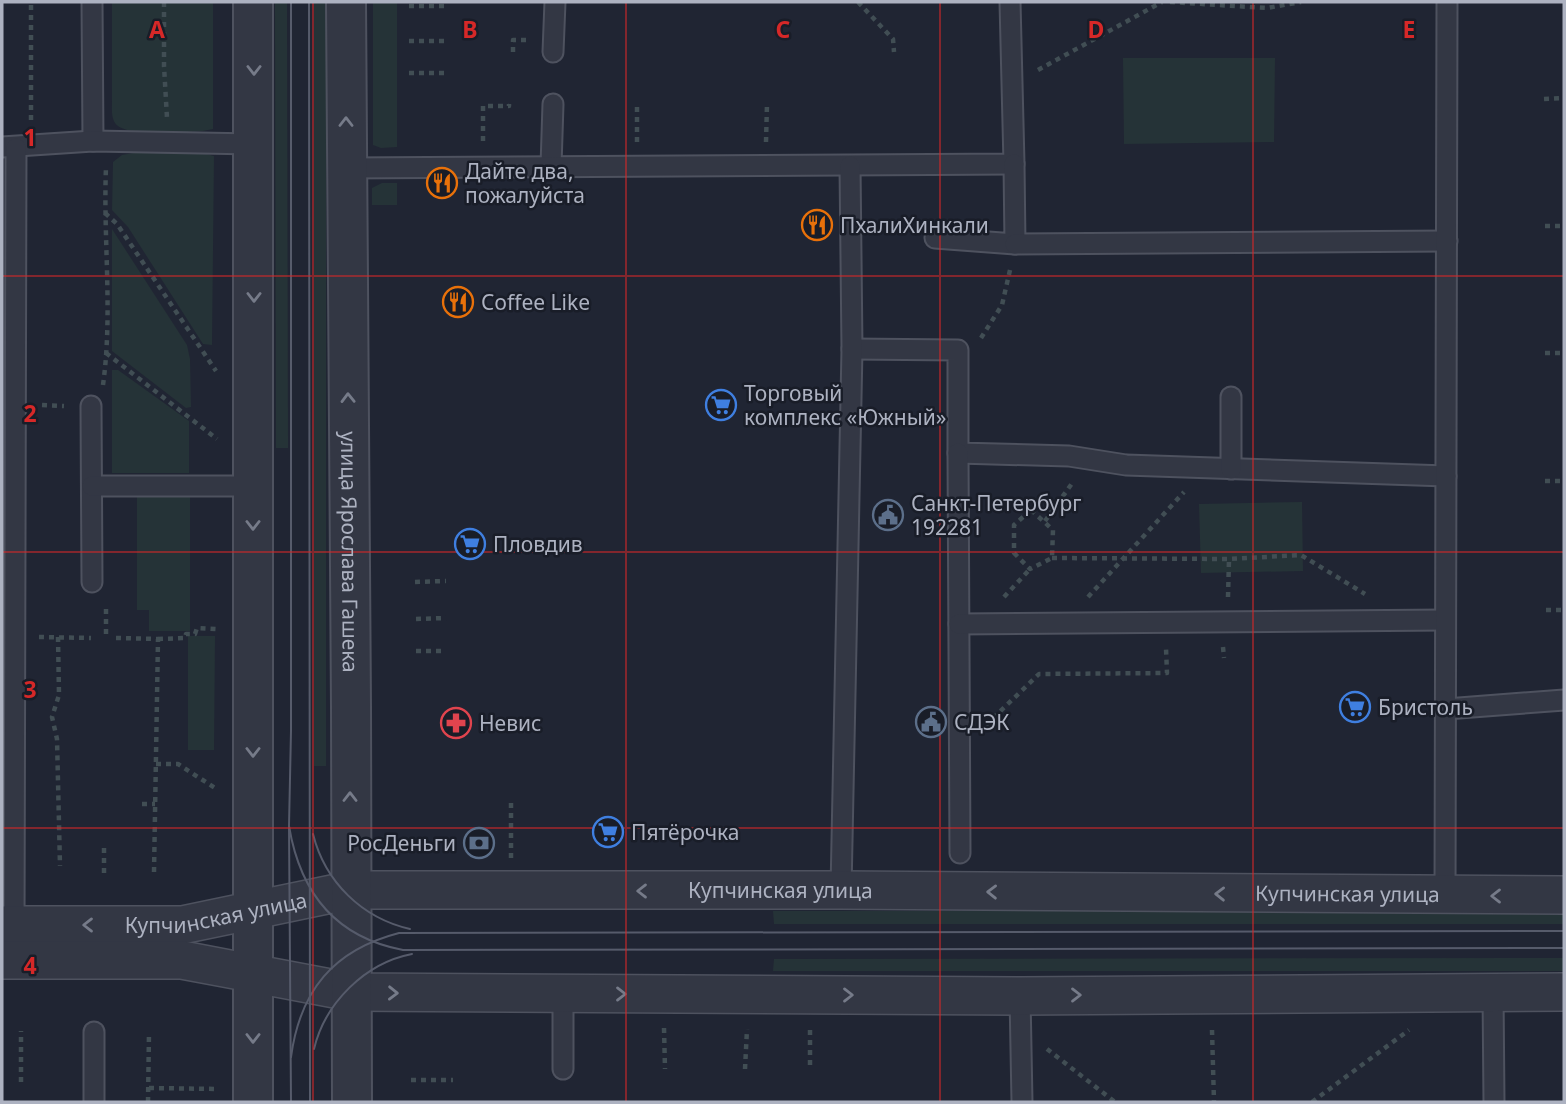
<svg xmlns="http://www.w3.org/2000/svg" width="1566" height="1104" font-family="'Noto Sans',sans-serif">
<style>
.green{fill:#253337}
.lines{fill:none;stroke-linecap:round;stroke-linejoin:round}
.service-casing{stroke:#4e525f;stroke-width:23}
.minor-casing{stroke:#4e525f;stroke-width:40}
.tertiary-casing{stroke:#4e525f;stroke-width:42}
.path{stroke:#414e54;stroke-width:4.5;stroke-dasharray:5 5;stroke-linecap:butt}
.service{stroke:#333744;stroke-width:19}
.minor{stroke:#333744;stroke-width:37}
.tertiary{stroke:#333744;stroke-width:38}
.tram{stroke:#565b6b;stroke-width:2}
.oneway{stroke:#767b89}
.grid{fill:none;stroke:#d62828;stroke-width:2;stroke-opacity:0.55}
.labels{text-anchor:middle;dominant-baseline:central;stroke-width:5;stroke-linejoin:round;paint-order:stroke}
.poi-label{font-size:21px;fill:#adb2c1;stroke:#191d28;text-anchor:start}
.street-label{font-size:21px;fill:#adb2c1;stroke:#191d28}
.grid-label{font-size:23px;text-anchor:middle;font-weight:bold;fill:#d62828;stroke:#191d28;stroke-width:5;stroke-linejoin:round;paint-order:stroke}
</style>
<rect width="100%" height="100%" fill="#202533"/>
<g class="green">
<path d="M 112,2 L 213,2 L 213,129 L 203,131 C 185,132 125,138 115,123 C 111,117 112,108 112,101 Z"/>
<polygon points="275,2 287,2 288,448 276,448"/>
<rect x="314" y="2" width="12" height="764"/>
<polygon points="373,2 397,2 397,147 381,148 373,145"/>
<polygon points="1123,58 1275,58 1274,142 1124,144"/>
<polygon points="133,153 203,153 214,156 212,345 203,344 128,227 112,210 113,162 122,155"/>
<polygon points="382,183 397,183 397,205 372,205 372,188"/>
<polygon points="112,229 187,345 190,359 191,407 186,408 112,351"/>
<polygon points="112,370 118,370 189,421 189,473 112,473"/>
<polygon points="137,497 190,497 190,631 149,631 149,610 137,610"/>
<polygon points="1302,502 1303,571 1201,573 1199,504"/>
<polygon points="188,636 215,636 214,750 188,750"/>
<polygon points="773,911 1564,911 1564,924 774,924"/>
<polygon points="1564,958 1564,971 773,971 774,959"/>
</g>
<g class="lines">
<g class="service-casing">
<g id="service">
<polyline points="92,2 93,141"/>
<polyline points="553,52 555,2"/>
<polyline points="2,147 93,141 254,144"/>
<polyline points="551,166 553,104"/>
<polyline points="346,168 1014,164 1010,2"/>
<polyline points="935,238 1015,244 1014,164"/>
<polyline points="1015,244 1447,241"/>
<polyline points="852,349 958,350 958,453 1069,456 1126,465 1446,476"/>
<polyline points="91,406 92,582"/>
<polyline points="958,453 960,853"/>
<polyline points="1231,469 1231,397"/>
<polyline points="92,486 253,486"/>
<polyline points="959,624 1445,620"/>
<polyline points="1446,709 1564,700"/>
<polyline points="841,890 852,349 850,166"/>
<polyline points="1445,896 1447,2"/>
<polyline points="14,931 16,148"/>
<polyline points="1493,992 1494,1102"/>
<polyline points="1020,996 1022,1102"/>
<polyline points="563,1069 563,994"/>
<polyline points="94,1102 94,1032"/>
</g>
</g>
<g class="minor-casing">
<g id="minor">
<path id="s1" d="M 2,925 L 182,925 L 351,890 L 841,890 L 1564,895"/>
<polyline points="2,960 182,960 351,992 1020,996 1564,992"/>
</g>
</g>
<g class="tertiary-casing">
<g id="tertiary">
<path id="s2" d="M 346,2 L 351,707 L 352,1102"/>
<polyline points="253,1102 253,2"/>
</g>
</g>
<g class="path">
<polyline points="164,2 164,66 167,118"/>
<polyline points="858,2 893,39 894,52"/>
<polyline points="1170,2 1267,8 1301,2"/>
<polyline points="409,6 447,6"/>
<polyline points="409,41 447,41"/>
<polyline points="513,52 513,40 528,40"/>
<polyline points="1038,70 1162,2"/>
<polyline points="409,73 447,73"/>
<polyline points="1544,99 1564,98"/>
<polyline points="31,120 31,2"/>
<polyline points="483,141 483,106 509,106 509,104"/>
<polyline points="637,142 637,104"/>
<polyline points="766,142 767,104"/>
<polyline points="105,213 117,224 216,371"/>
<polyline points="1545,226 1564,226"/>
<polyline points="981,338 1002,305 1010,270"/>
<polyline points="106,353 217,439"/>
<polyline points="1545,353 1564,353"/>
<path d="M 103,385 C 113,313 103,239 106,167"/>
<polyline points="42,405 64,406"/>
<polyline points="1545,481 1564,481"/>
<polygon points="1031,510 1053,530 1052,558 1030,569 1014,553 1014,525"/>
<polyline points="1045,521 1073,482"/>
<polyline points="1052,558 1229,559 1301,555 1365,594"/>
<polyline points="415,582 446,581"/>
<polyline points="1004,597 1030,569"/>
<polyline points="1088,597 1184,492"/>
<polyline points="1228,597 1229,559"/>
<polyline points="1546,610 1564,610"/>
<polyline points="416,619 446,618"/>
<polyline points="106,634 106,604"/>
<polyline points="39,637 91,638"/>
<polyline points="58,637 59,695 52,717 57,739 60,866"/>
<polyline points="116,638 158,639 154,872"/>
<polyline points="158,639 185,638 186,634 195,634 197,628 216,629"/>
<polyline points="1223,647 1224,658"/>
<polyline points="416,651 446,651"/>
<polyline points="986,725 1039,674 1167,673 1166,648"/>
<polyline points="156,764 178,764 218,790"/>
<polyline points="142,804 155,804"/>
<polyline points="511,858 511,800"/>
<polyline points="104,873 104,847"/>
<polyline points="664,1028 665,1069"/>
<polyline points="810,1030 810,1069"/>
<polyline points="1212,1030 1214,1102"/>
<polyline points="1047,1049 1115,1102"/>
<polyline points="745,1069 747,1029"/>
<polyline points="411,1080 453,1080"/>
<polyline points="21,1082 21,1031"/>
<polyline points="149,1088 218,1089"/>
<polyline points="148,1102 149,1032"/>
<polyline points="1312,1102 1409,1030"/>
</g>
<use href="#service" class="service"/>
<use href="#minor" class="minor"/>
<use href="#tertiary" class="tertiary"/>
<g class="tram">
<polyline points="291,2 291,731 289,826 291,1102"/>
<polyline points="309,2 310,1102"/>
<path d="M 289,826 C 300,892 334,937 403,950 L 1564,948"/>
<path d="M 313,834 C 325,882 362,918 410,929"/>
<path d="M 314,1049 C 325,1003 365,963 412,954"/>
<path d="M 291,1057 C 300,991 333,950 399,933 L 1564,931"/>
</g>
</g>
<defs><path id="oneway-chevron" d="M-2-3.5L2.5 0L-2 3.5" fill="none" stroke-width="1.6" stroke-linecap="round" stroke-linejoin="round" transform="scale(1.75)"/></defs>
<g class="oneway">
<use href="#oneway-chevron" transform="translate(254 70) rotate(90)"/>
<use href="#oneway-chevron" transform="translate(346 122) rotate(-90)"/>
<use href="#oneway-chevron" transform="translate(254 297) rotate(90)"/>
<use href="#oneway-chevron" transform="translate(348 398) rotate(-91)"/>
<use href="#oneway-chevron" transform="translate(253 525) rotate(90)"/>
<use href="#oneway-chevron" transform="translate(253 752) rotate(90)"/>
<use href="#oneway-chevron" transform="translate(350 797) rotate(-90)"/>
<use href="#oneway-chevron" transform="translate(642 891) rotate(180)"/>
<use href="#oneway-chevron" transform="translate(992 892) rotate(-179)"/>
<use href="#oneway-chevron" transform="translate(1220 894) rotate(-179)"/>
<use href="#oneway-chevron" transform="translate(1496 896) rotate(180)"/>
<use href="#oneway-chevron" transform="translate(88 925) rotate(180)"/>
<use href="#oneway-chevron" transform="translate(393 993) rotate(1)"/>
<use href="#oneway-chevron" transform="translate(621 994)"/>
<use href="#oneway-chevron" transform="translate(848 995)"/>
<use href="#oneway-chevron" transform="translate(1076 995)"/>
<use href="#oneway-chevron" transform="translate(253 1038) rotate(90)"/>
</g>
<path class="grid" d="M 313,2 L 313,1102M 626,2 L 626,1102M 940,2 L 940,1102M 1253,2 L 1253,1102M 2,276 L 1564,276M 2,552 L 1564,552M 2,828 L 1564,828"/>
<defs>
<g id="restaurant-ring" transform="scale(1.575)"><circle r="9.5" fill="#191d28" stroke="#e8710a" stroke-width="1.5"/><path d="M-5-6h1v4h1v-4h1v4h1v-4h1v5L-1.5 .5V6h-2V.5L-5-1ZM5-6V6H3V1.5H1.5Q1.5-4 5-6Z" fill="#e8710a"/></g>
<g id="supermarket-ring" transform="scale(1.575)"><circle r="9.5" fill="#191d28" stroke="#3f7fe0" stroke-width="1.5"/><path d="M-6-5.5h2.5l.6 2H6L4.5 2H-2.5L-4.4-4H-6ZM-1.5 3.2a1.3 1.3 0 1 0 .1 0ZM3 3.2a1.3 1.3 0 1 0 .1 0Z" fill="#3f7fe0"/></g>
<g id="civic-ring" transform="scale(1.575)"><circle r="9.5" fill="#191d28" stroke="#5c6f8a" stroke-width="1.5"/><path d="M-.6-6.5H3V-4.5H.6V-3L4-1V1h2V6H-6V1h2V-1L-.6-3ZM-1.2 2.5V6h2.4V2.5Z" fill="#5c6f8a"/></g>
<g id="pharmacy-ring" transform="scale(1.575)"><circle r="9.5" fill="#191d28" stroke="#e0444e" stroke-width="1.5"/><path d="M-2-6h4v4h4v4h-4v4h-4v-4h-4v-4h4Z" fill="#e0444e"/></g>
<g id="bank-ring" transform="scale(1.575)"><circle r="9.5" fill="#191d28" stroke="#5c6f8a" stroke-width="1.5"/><path d="M-6-4H6V4H-6ZM0-2.3a2.3 2.3 0 1 0 0 4.6a2.3 2.3 0 1 0 0-4.6Z" fill="#5c6f8a"/></g>
</defs>
<g fill-rule="evenodd">
<use href="#restaurant-ring" x="442" y="183"/>
<use href="#restaurant-ring" x="817" y="225"/>
<use href="#restaurant-ring" x="458" y="302"/>
<use href="#supermarket-ring" x="721" y="405"/>
<use href="#civic-ring" x="888" y="515"/>
<use href="#supermarket-ring" x="470" y="544"/>
<use href="#supermarket-ring" x="1355" y="707"/>
<use href="#civic-ring" x="931" y="722"/>
<use href="#pharmacy-ring" x="456" y="723"/>
<use href="#supermarket-ring" x="608" y="832"/>
<use href="#bank-ring" x="479" y="843"/>
</g>
<g class="labels">
<g class="poi-label">
<text x="465" y="171">Дайте два,<tspan x="465" dy="24">пожалуйста</tspan></text>
<text x="840" y="225">ПхалиХинкали</text>
<text x="481" y="302">Coffee Like</text>
<text x="744" y="393">Торговый<tspan x="744" dy="24">комплекс «Южный»</tspan></text>
<text x="911" y="503">Санкт-Петербург<tspan x="911" dy="24">192281</tspan></text>
<text x="493" y="544">Пловдив</text>
<text x="1378" y="707">Бристоль</text>
<text x="954" y="722">СДЭК</text>
<text x="479" y="723">Невис</text>
<text x="631" y="832">Пятёрочка</text>
<text x="456" y="843" text-anchor="end">РосДеньги</text>
</g>
<g class="street-label">
<text stroke="none"><textPath href="#s2" startOffset="550">улица Ярослава Гашека</textPath></text>
<text stroke="none"><textPath href="#s1" startOffset="782">Купчинская улица</textPath></text>
<text stroke="none"><textPath href="#s1" startOffset="1349">Купчинская улица</textPath></text>
<text stroke="none"><textPath href="#s1" startOffset="215">Купчинская улица</textPath></text>
</g>
</g>
<g class="grid-label">
<text x="157" y="38">A</text>
<text x="470" y="38">B</text>
<text x="783" y="38">C</text>
<text x="1096" y="38">D</text>
<text x="1409" y="38">E</text>
<text x="30" y="146">1</text>
<text x="30" y="422">2</text>
<text x="30" y="698">3</text>
<text x="30" y="974">4</text>
</g>
<rect width="1566" height="1104" fill="none" stroke="#adb2c1" stroke-width="7"/>
</svg>
